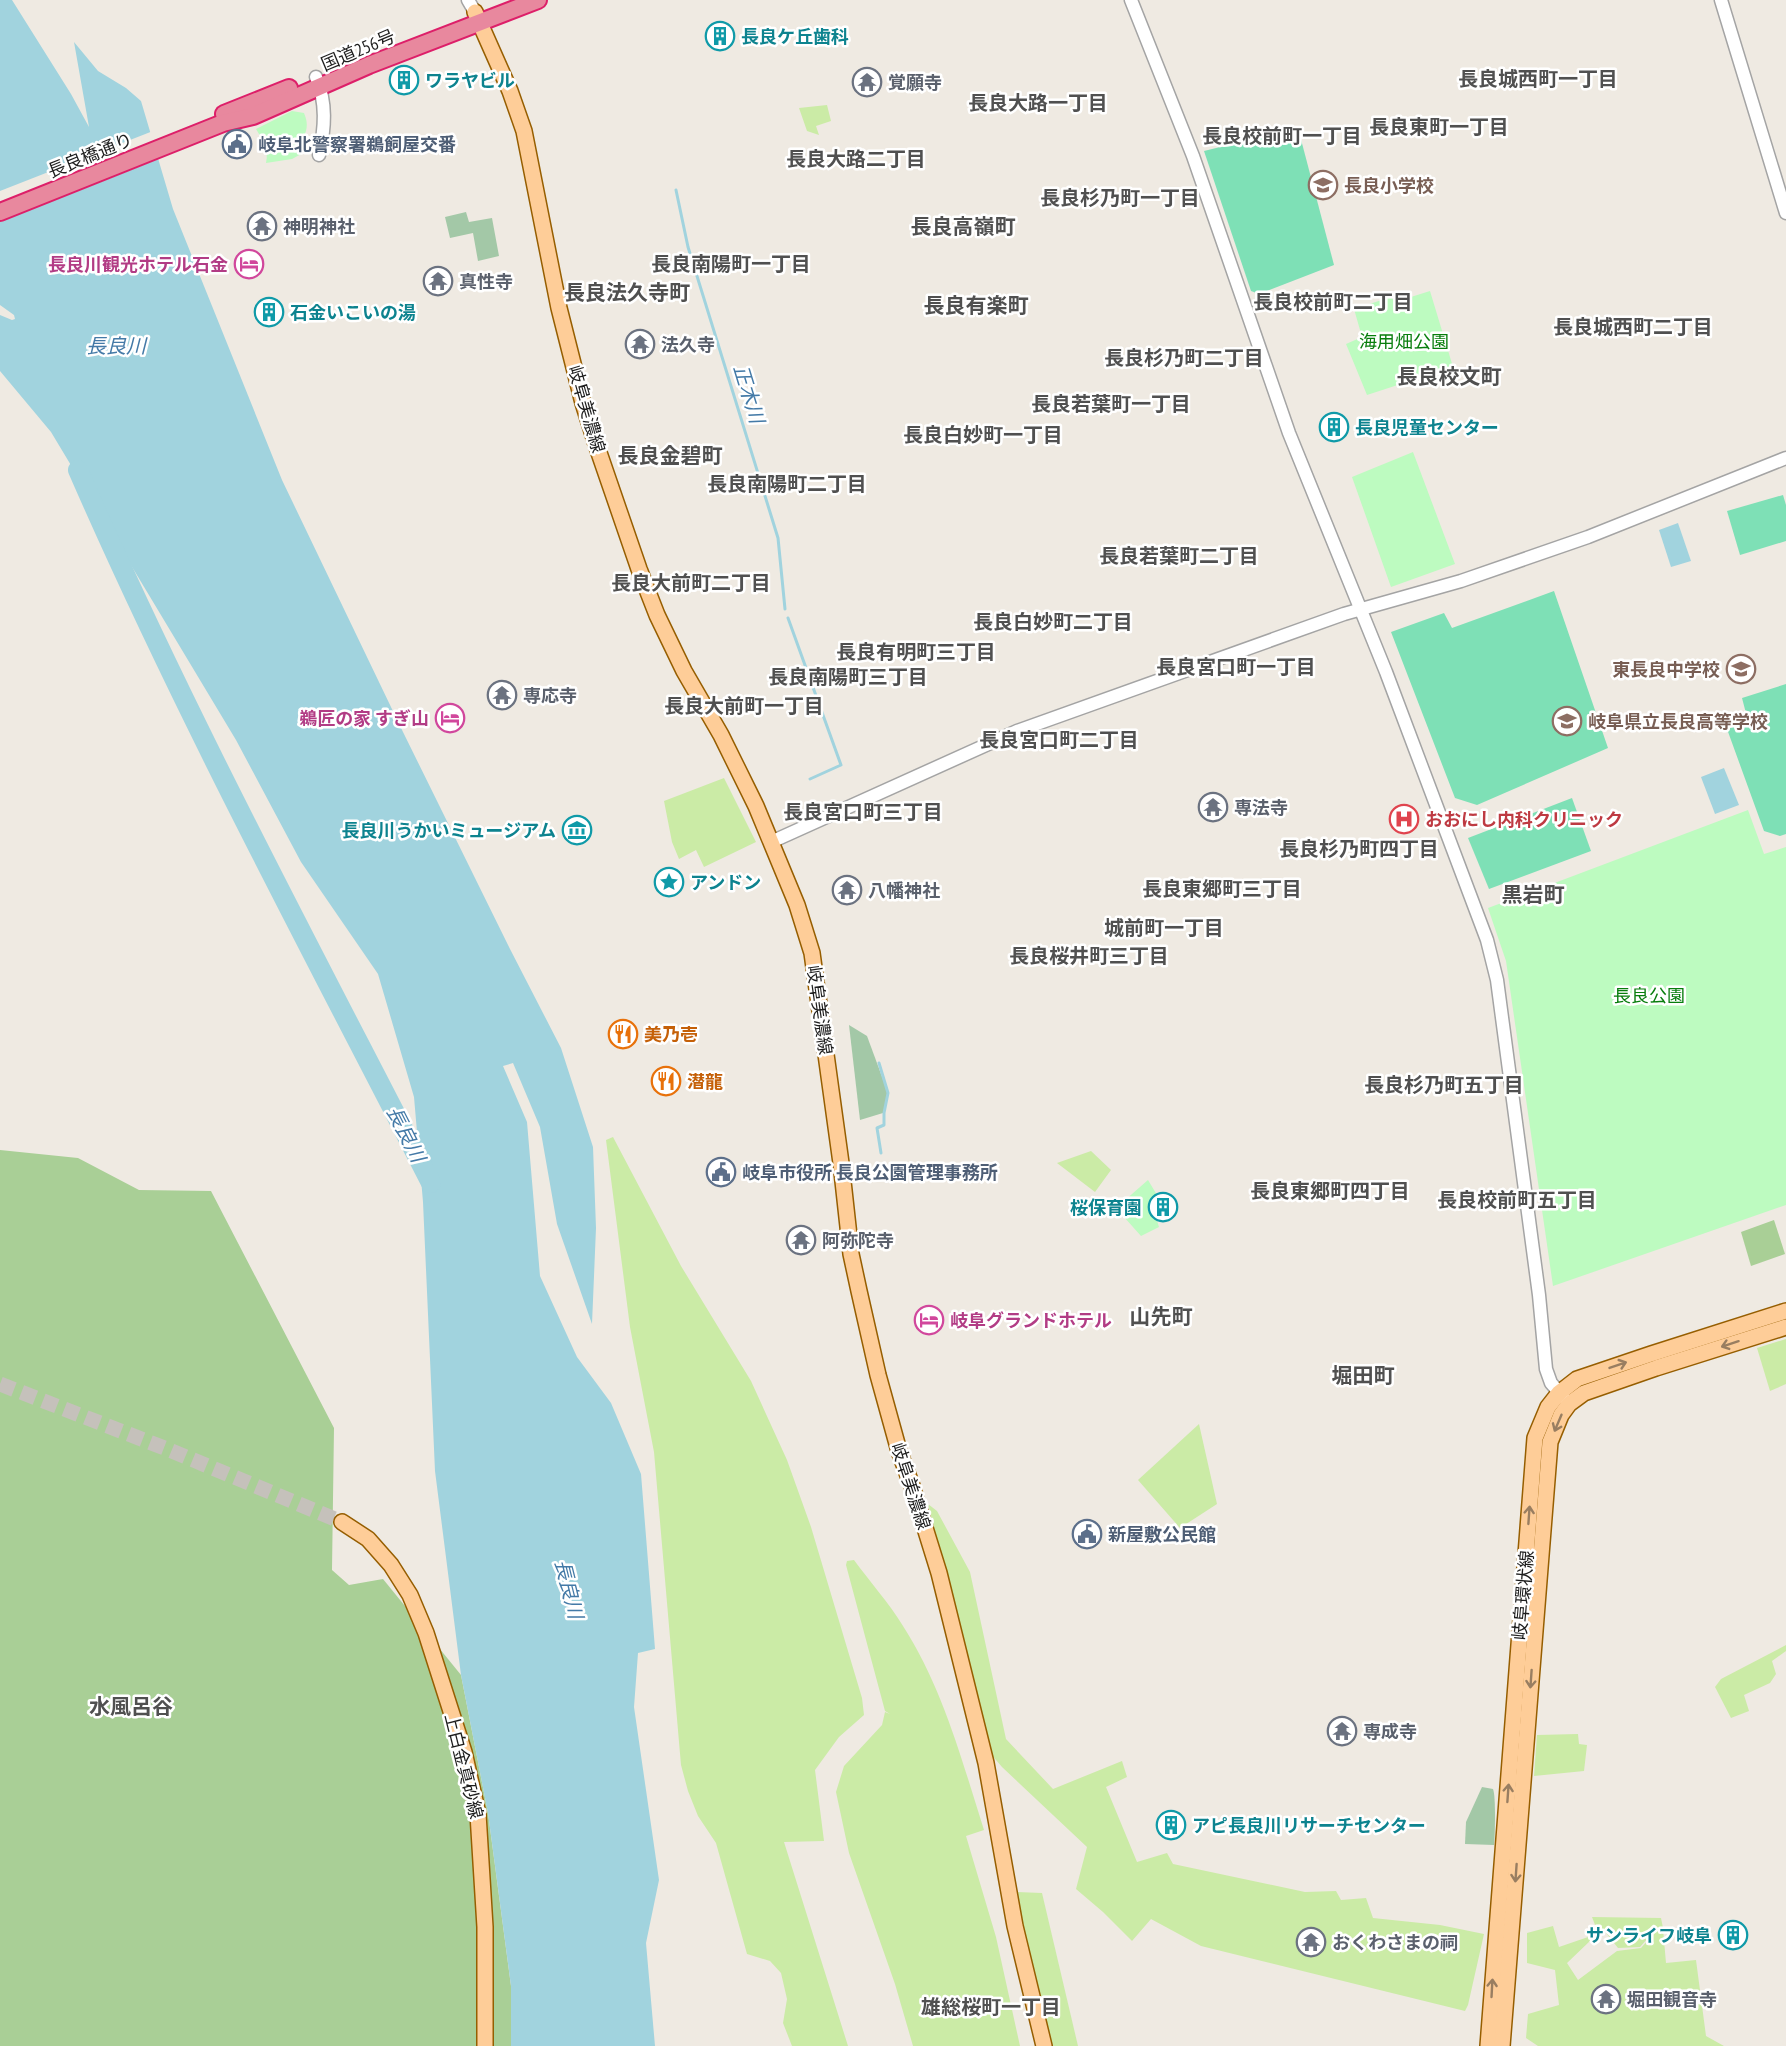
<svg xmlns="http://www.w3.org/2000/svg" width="1786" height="2046" font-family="'PT Sans Narrow','Noto Sans JP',sans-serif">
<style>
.grass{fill:#cbeba6}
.forest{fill:#a9cf96}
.cemetery{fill:#a3c8a7}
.park{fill:#bdfbc0}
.pitch{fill:#7ee0b6}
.water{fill:#a1d3de}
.pier{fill:#efeae2}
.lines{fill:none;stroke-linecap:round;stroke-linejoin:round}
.stream{stroke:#a1d3de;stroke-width:3}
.river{stroke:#a1d3de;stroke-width:20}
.major-tunnel{stroke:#c5c1bb;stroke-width:15;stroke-dasharray:15 8;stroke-linecap:butt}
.minor-casing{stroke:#a4a4a4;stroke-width:15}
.major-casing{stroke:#965e00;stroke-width:18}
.highway-casing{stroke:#dd1f69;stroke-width:20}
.minor{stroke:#fff;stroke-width:12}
.major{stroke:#fecd98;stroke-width:15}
.highway{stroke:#e8889e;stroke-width:16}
.oneway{stroke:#997e61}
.labels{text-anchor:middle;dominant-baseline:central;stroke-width:5;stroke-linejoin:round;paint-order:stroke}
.culture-label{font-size:18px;font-weight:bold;fill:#0d838f;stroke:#fff;text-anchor:start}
.street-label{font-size:18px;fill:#1d1d1d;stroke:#fff}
.worship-label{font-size:18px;font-weight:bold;fill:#5b616d;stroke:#fff;text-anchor:start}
.service-label{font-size:18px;font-weight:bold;fill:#4e5e75;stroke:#fff;text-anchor:start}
.education-label{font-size:18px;font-weight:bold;fill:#785e54;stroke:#fff;text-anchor:start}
.hotel-label{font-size:18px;font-weight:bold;fill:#b23c85;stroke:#fff;text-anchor:end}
.park-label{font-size:18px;fill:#087e0d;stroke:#fff}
.health-label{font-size:18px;font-weight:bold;fill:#be3a42;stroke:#fff;text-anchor:start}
.food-label{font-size:18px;font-weight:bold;fill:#c56008;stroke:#fff;text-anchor:start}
.neighbourhood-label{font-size:20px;font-weight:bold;fill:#505050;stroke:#fff}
.water-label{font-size:20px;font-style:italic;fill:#447aa7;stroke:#fff}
.quarter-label{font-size:21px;font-weight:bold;fill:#505050;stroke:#fff}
</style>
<rect width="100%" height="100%" fill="#efeae2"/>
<g class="grass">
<polygon points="827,105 831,121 816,126 819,135 807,131 799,108"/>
<polygon points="724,778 756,842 704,867 696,850 679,859 672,842 664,801"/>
<polygon points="613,1137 681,1266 751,1381 787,1460 811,1527 862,1698 864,1715 839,1737 815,1770 824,1841 784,1842 848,2046 792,2046 783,2023 787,1999 781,1973 770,1961 747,1954 716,1843 698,1816 688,1791 681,1765 654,1452 630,1327 606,1140"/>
<polygon points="1091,1151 1111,1170 1095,1192 1057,1163"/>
<polygon points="1786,1339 1786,1384 1770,1391 1757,1348"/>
<polygon points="1199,1424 1217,1504 1180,1528 1138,1480"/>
<polygon points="928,1504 937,1511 970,1572 1006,1739 1053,1789 1122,1761 1127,1777 1106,1787 1137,1862 1167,1853 1173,1864 1305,1892 1336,1891 1341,1900 1366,1898 1373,1918 1440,1925 1484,1934 1468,2005 1465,2011 1201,1946 1151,1919 1132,1941 1103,1912 1076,1889 1087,1847 1002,1767 990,1753"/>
<path d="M 854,1560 C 870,1582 889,1603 903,1626 C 943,1688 962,1761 984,1830 L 966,1836 L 996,1937 L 1020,2046 L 913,2046 L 895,1984 L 849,1853 L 836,1792 L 844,1766 L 882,1725 L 885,1712 L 890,1714 L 885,1711 L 846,1565 L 847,1561 Z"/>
<polygon points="1786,1645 1786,1651 1772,1661 1776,1674 1770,1683 1744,1695 1749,1711 1731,1718 1715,1687 1721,1679"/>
<polygon points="1578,1734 1579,1744 1587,1745 1584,1771 1534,1776 1537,1735"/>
<polygon points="1017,1892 1042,1893 1078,2046 1051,2046 1038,1999"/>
<polygon points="1592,1917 1661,1918 1663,1928 1655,1930 1640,1947 1618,1948 1603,1929 1597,1930"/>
<polygon points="1553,1926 1559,1947 1591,1936 1591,1940 1567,1963 1578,1980 1617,1951 1641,1948 1656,1931 1663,1929 1666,1963 1696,1960 1706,2036 1724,2046 1538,2046 1526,2038 1528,2014 1559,2005 1555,1970 1527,1963 1527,1933"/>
</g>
<g class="forest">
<polygon points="0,1150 78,1158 139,1190 211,1191 334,1428 332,1570 349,1585 383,1579 461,1675 488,1813 511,1986 511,2046 0,2046"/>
<polygon points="1774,1220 1785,1254 1751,1266 1741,1232"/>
</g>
<g class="cemetery">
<polygon points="466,212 469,222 492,218 499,256 478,261 473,233 450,238 445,217"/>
<polygon points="849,1025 867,1036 888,1093 883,1113 860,1120"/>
<path d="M 1482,1787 L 1493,1789 C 1496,1796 1495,1836 1494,1845 L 1465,1844 L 1466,1822 Z"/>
</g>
<g class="park">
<path d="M 292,111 L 304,113 C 309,125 307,131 301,142 L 304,143 L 303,153 L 292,159 L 266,163 C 269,149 263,141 256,129 Z"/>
<polygon points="1430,291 1453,367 1367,395 1346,344 1362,337 1354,309 1391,297 1395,302"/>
<polygon points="1413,452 1455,564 1391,587 1352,477"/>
<polygon points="1748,810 1764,854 1786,847 1786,1205 1553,1286 1506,961 1488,908"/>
<polygon points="1148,1180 1157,1195 1150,1199 1159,1227 1141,1236 1116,1208"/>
</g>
<g class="pitch">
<polygon points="1298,128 1334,265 1259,294 1251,291 1204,151"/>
<polygon points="1783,495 1786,505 1786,541 1740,555 1727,511"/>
<polygon points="1554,591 1608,748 1477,805 1455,798 1391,632 1444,613 1452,628"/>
<polygon points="1786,684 1786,834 1780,836 1764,831 1727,729 1748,721 1742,698"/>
<polygon points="1572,798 1591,851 1489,889 1468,838"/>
</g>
<g class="water">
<polygon points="0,0 12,0 71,94 89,127 74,42 98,71 126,88 141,101 173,209 282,480 403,732 510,949 561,1048 593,1147 596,1228 592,1324 557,1224 540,1127 513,1063 503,1066 527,1122 540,1276 577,1357 611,1403 641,1474 655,1649 638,1653 634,1707 659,1880 646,1943 655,2046 511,2046 511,1986 488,1813 461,1675 435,1471 423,1202 414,1097 378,974 301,862 236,740 51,432 0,371 0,315 12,320 15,319 14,315 0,305"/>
<polygon points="1678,523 1691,561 1671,567 1659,530"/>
<polygon points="1724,768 1739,805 1715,814 1701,777"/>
</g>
<polygon class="pier" points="153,131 161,158 0,222 0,191"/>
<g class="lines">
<g class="stream">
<polyline points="676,190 688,247 778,538 785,609"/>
<polyline points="788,618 841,765 810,779"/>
<polyline points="879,1063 888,1093 884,1113 884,1125 877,1128 881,1153"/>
</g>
<path class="river" d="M 78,470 C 184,713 310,947 431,1183"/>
<polyline class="major-tunnel" points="0,1384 167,1449 342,1522"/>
<g class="minor-casing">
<g id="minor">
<polyline points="468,0 475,12"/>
<polyline points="1131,0 1193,156 1289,433 1386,672 1487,940 1497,980 1539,1295 1546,1369 1551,1383 1565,1399"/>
<polyline points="1721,0 1786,213"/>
<path d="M 316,77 C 327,103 325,128 319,155"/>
<polyline points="771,842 1017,731 1344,614 1461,581 1588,537 1786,458"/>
</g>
</g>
<g class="major-casing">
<g id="major">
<polyline points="475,12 510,91 524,131 559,308 583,403 596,444 639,569 657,615 684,671 721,735 756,806 797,905 812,953 841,1163 851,1254 859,1291 878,1375 899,1451 912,1486 939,1573 986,1763 1015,1926 1044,2046"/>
<polyline points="342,1522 368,1539 391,1565 410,1595 426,1633 464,1752 478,1814 485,1927 485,2046"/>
<polyline points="1488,2046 1535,1438 1548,1407 1559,1393 1577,1379 1651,1354 1786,1311"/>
<polyline points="1502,2046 1550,1442 1561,1415 1569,1404 1584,1393 1656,1368 1786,1327"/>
</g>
</g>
<g class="highway-casing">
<g id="highway">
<polyline points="224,114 289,88"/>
<polyline points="0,212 223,123 253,116 369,65 538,0"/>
</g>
</g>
<use href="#minor" class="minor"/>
<use href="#major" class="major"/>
<use href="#highway" class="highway"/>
</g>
<defs><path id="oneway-shaft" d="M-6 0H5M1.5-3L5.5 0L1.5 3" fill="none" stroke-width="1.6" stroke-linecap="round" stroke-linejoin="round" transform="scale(1.5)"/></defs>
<g class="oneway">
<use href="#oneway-shaft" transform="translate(1730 1344) rotate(162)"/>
<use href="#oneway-shaft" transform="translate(1618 1365) rotate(-19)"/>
<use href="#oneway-shaft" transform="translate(1558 1423) rotate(113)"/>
<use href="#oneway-shaft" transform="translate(1529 1515) rotate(-86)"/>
<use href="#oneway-shaft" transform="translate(1531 1679) rotate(94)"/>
<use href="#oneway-shaft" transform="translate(1508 1793) rotate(-86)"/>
<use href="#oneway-shaft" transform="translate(1516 1873) rotate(94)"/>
<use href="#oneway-shaft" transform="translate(1492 1988) rotate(-87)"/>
</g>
<defs>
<g id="building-ring" transform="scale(1.5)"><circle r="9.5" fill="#fff" stroke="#0f9aa8" stroke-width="1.5"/><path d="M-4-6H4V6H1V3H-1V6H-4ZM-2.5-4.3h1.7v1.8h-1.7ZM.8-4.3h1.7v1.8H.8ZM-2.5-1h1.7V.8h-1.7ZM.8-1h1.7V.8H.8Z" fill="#0f9aa8"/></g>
<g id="temple-ring" transform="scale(1.5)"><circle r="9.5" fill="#fff" stroke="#6b7280" stroke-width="1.5"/><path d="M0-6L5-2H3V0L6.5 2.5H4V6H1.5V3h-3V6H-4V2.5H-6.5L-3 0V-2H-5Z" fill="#6b7280"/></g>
<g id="civic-ring" transform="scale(1.5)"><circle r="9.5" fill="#fff" stroke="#5c6f8a" stroke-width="1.5"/><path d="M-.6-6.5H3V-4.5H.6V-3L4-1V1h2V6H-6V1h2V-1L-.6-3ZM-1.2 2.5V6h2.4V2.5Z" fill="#5c6f8a"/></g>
<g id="school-ring" transform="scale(1.5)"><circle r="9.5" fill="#fff" stroke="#8d6e63" stroke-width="1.5"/><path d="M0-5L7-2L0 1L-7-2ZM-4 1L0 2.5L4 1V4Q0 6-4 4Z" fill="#8d6e63"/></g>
<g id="hotel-ring" transform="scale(1.5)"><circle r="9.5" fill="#fff" stroke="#d1479c" stroke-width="1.5"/><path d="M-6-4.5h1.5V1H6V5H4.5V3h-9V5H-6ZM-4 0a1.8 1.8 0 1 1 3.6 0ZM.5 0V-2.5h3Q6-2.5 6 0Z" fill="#d1479c"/></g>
<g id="hospital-ring" transform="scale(1.5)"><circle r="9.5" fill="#fff" stroke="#e0444e" stroke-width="1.5"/><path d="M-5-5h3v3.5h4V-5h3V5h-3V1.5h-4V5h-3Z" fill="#e0444e"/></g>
<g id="museum-ring" transform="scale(1.5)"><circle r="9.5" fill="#fff" stroke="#0f9aa8" stroke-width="1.5"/><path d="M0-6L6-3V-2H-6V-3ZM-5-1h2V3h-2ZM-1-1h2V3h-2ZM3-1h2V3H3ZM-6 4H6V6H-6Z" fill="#0f9aa8"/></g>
<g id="sight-ring" transform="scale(1.5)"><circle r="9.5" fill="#fff" stroke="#0f9aa8" stroke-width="1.5"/><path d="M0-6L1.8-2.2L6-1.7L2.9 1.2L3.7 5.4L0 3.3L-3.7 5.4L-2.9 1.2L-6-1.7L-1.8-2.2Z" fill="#0f9aa8"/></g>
<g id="restaurant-ring" transform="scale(1.5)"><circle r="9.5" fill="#fff" stroke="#e8710a" stroke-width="1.5"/><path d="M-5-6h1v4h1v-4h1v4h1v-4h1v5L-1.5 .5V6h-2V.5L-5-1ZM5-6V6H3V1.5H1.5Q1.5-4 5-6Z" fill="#e8710a"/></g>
</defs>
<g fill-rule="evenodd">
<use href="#building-ring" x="720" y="36"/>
<use href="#building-ring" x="404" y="80"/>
<use href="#temple-ring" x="867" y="82"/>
<use href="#civic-ring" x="237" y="144"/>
<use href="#school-ring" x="1323" y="185"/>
<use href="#temple-ring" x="262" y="226"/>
<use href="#hotel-ring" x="249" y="264"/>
<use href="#temple-ring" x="438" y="281"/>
<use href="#building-ring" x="269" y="312"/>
<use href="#temple-ring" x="640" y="344"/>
<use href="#building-ring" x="1334" y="427"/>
<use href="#school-ring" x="1741" y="669"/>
<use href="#temple-ring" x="502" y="695"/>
<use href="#hotel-ring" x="450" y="718"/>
<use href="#school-ring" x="1567" y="721"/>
<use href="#temple-ring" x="1213" y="807"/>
<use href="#hospital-ring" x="1404" y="819"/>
<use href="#museum-ring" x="577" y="830"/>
<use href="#sight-ring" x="669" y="882"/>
<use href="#temple-ring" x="847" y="890"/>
<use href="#restaurant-ring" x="623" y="1034"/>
<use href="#restaurant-ring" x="666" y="1081"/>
<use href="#civic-ring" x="721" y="1172"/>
<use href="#building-ring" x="1163" y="1207"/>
<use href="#temple-ring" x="801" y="1240"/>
<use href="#hotel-ring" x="929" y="1320"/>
<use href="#civic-ring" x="1087" y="1534"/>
<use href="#temple-ring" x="1342" y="1731"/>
<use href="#building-ring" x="1171" y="1825"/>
<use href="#building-ring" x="1733" y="1935"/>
<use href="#temple-ring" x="1311" y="1942"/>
<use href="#temple-ring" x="1606" y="1999"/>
</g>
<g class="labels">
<g class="culture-label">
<text x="741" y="36">長良ケ丘歯科</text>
<text x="425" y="80">ワラヤビル</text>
<text x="290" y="312">石金いこいの湯</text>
<text x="1355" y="427">長良児童センター</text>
<text x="556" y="830" text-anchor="end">長良川うかいミュージアム</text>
<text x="690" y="882">アンドン</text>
<text x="1142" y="1207" text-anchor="end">桜保育園</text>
<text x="1192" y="1825">アピ長良川リサーチセンター</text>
<text x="1712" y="1935" text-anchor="end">サンライフ岐阜</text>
</g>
<g class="street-label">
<text transform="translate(358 50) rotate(-23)">国道256号</text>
<text transform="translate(90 155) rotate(-22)">長良橋通り</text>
<text transform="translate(587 409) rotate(74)">岐阜美濃線</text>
<text transform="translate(820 1010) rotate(82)">岐阜美濃線</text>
<text transform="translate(911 1486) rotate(72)">岐阜美濃線</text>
<text transform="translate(1523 1595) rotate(-85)">岐阜環状線</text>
<text transform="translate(464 1766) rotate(76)">上白金真砂線</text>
</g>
<g class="worship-label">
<text x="888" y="82">覚願寺</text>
<text x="283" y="226">神明神社</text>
<text x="459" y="281">真性寺</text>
<text x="661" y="344">法久寺</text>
<text x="523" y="695">専応寺</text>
<text x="1234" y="807">専法寺</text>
<text x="868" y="890">八幡神社</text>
<text x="822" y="1240">阿弥陀寺</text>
<text x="1363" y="1731">専成寺</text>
<text x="1332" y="1942">おくわさまの祠</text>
<text x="1627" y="1999">堀田観音寺</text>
</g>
<g class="service-label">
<text x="258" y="144">岐阜北警察署鵜飼屋交番</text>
<text x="742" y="1172">岐阜市役所 長良公園管理事務所</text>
<text x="1108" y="1534">新屋敷公民館</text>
</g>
<g class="education-label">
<text x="1344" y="185">長良小学校</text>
<text x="1720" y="669" text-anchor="end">東長良中学校</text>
<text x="1588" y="721">岐阜県立長良高等学校</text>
</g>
<g class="hotel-label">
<text x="228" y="264">長良川観光ホテル石金</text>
<text x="429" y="718">鵜匠の家 すぎ山</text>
<text x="950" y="1320" text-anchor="start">岐阜グランドホテル</text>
</g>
<g class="park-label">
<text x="1404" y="341">海用畑公園</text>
<text x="1649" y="995">長良公園</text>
</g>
<g class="health-label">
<text x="1425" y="819">おおにし内科クリニック</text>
</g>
<g class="food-label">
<text x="644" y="1034">美乃壱</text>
<text x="687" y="1081">潜龍</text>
</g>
<g class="neighbourhood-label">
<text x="1538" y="79">長良城西町一丁目</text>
<text x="1038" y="103">長良大路一丁目</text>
<text x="1439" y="127">長良東町一丁目</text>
<text x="1282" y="136">長良校前町一丁目</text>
<text x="856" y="159">長良大路二丁目</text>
<text x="1120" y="198">長良杉乃町一丁目</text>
<text x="731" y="264">長良南陽町一丁目</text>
<text x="1333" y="302">長良校前町二丁目</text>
<text x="1633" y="327">長良城西町二丁目</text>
<text x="1184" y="358">長良杉乃町二丁目</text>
<text x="1111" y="404">長良若葉町一丁目</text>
<text x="983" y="435">長良白妙町一丁目</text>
<text x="787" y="484">長良南陽町二丁目</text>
<text x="1179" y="556">長良若葉町二丁目</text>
<text x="691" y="583">長良大前町二丁目</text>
<text x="1053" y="622">長良白妙町二丁目</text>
<text x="916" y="652">長良有明町三丁目</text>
<text x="1236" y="667">長良宮口町一丁目</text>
<text x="848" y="677">長良南陽町三丁目</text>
<text x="744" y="706">長良大前町一丁目</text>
<text x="1059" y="740">長良宮口町二丁目</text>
<text x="863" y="812">長良宮口町三丁目</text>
<text x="1359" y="849">長良杉乃町四丁目</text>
<text x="1222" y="889">長良東郷町三丁目</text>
<text x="1164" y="928">城前町一丁目</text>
<text x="1089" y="956">長良桜井町三丁目</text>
<text x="1444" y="1085">長良杉乃町五丁目</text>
<text x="1330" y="1191">長良東郷町四丁目</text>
<text x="1517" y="1200">長良校前町五丁目</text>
<text x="991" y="2007">雄総桜町一丁目</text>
</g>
<g class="water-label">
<text x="116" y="346">長良川</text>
<text transform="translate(749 394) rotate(73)">正木川</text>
<text transform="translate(406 1134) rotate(63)">長良川</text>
<text transform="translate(569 1589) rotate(76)">長良川</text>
</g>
<g class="quarter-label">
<text x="963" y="226">長良高嶺町</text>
<text x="627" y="292">長良法久寺町</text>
<text x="976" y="305">長良有楽町</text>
<text x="1449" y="376">長良校文町</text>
<text x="670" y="455">長良金碧町</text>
<text x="1533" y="894">黒岩町</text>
<text x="1161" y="1316">山先町</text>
<text x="1363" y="1375">堀田町</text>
<text x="131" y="1706">水風呂谷</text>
</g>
</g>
</svg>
